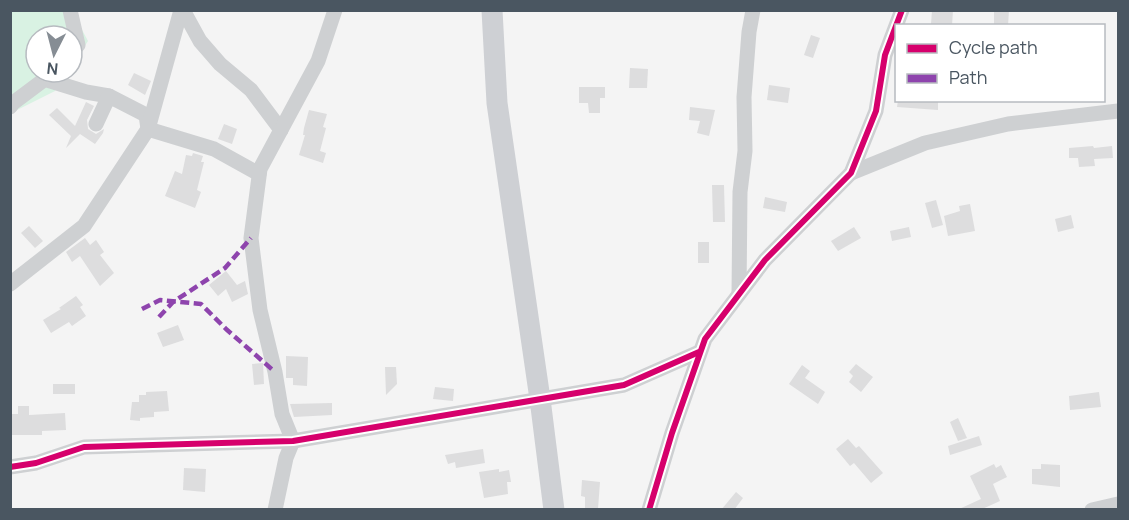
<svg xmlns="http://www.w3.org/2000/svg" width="1129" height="520" font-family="Manrope,sans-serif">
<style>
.green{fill:#d9f2e3}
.building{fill:#ddddde}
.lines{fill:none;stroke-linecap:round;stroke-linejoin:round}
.street{stroke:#ced0d2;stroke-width:15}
.secondary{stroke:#ced0d4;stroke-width:21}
.quiet{stroke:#8e44ad;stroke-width:4.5;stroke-dasharray:9 4.5;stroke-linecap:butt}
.cycleway-casing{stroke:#fff;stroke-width:10}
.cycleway{stroke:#d6006c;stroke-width:6}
</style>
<rect width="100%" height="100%" fill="#f4f4f4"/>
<polygon class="green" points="11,11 72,11 88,41 72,65 72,36 36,36 36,72 67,72 55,91 11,113"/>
<g class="building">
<polygon points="932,10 953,10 952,26 931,24"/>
<polygon points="994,10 1009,10 1008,26 994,26"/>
<polygon points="811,35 820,38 813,58 804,55"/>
<polygon points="630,68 648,69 647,88 629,88"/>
<polygon points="134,73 151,81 145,95 128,85"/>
<polygon points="769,85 790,88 788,103 767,100"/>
<polygon points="579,87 605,87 605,98 600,98 600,113 589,113 588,103 579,103"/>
<polygon points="898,100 938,100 938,110 897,107"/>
<polygon points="86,102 94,106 87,120 88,129 96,134 104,129 103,133 95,144 80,134 66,148 71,136 49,115 57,108 75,126"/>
<polygon points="690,107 715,110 709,136 697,133 700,121 689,120"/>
<polygon points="309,110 327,114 323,127 326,128 320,151 326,153 323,163 299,155 305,135 303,135 304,128"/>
<polygon points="224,124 237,129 232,144 218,139"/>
<polygon points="1093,146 1094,148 1112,146 1113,158 1094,159 1095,166 1079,167 1078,158 1069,158 1069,148"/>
<polygon points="193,153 203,156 201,162 204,162 197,190 201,192 195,208 165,196 175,171 182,174 186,155 192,156"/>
<polygon points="712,185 724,185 725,222 713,222"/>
<polygon points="765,197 787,202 785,212 763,208"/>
<polygon points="936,200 943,225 932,228 925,203"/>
<polygon points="970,204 975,231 948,236 944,216 960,211 959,206"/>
<polygon points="1071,215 1074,228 1058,232 1055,219"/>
<polygon points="29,226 43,241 35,248 21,233"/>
<polygon points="854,227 861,238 838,251 831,241"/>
<polygon points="909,227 911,237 892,241 890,231"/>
<polygon points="85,238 90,245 96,240 104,252 100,255 114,273 100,286 80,256 72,262 66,252"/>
<rect x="698" y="242" width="11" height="21"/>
<polygon points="226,271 237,285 245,281 248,294 232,302 226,289 218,296 209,285"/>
<polygon points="76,296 83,305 80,307 86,316 72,326 69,322 51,333 43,320 61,309 59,308"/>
<polygon points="178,325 184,340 163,347 157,333"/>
<polygon points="286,356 308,357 307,386 293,385 293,378 286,378"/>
<polygon points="263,363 264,384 254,385 252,364"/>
<polygon points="856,364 873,377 861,392 849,382 853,376 849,372"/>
<polygon points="802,365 810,371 805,378 825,392 818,404 789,384"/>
<polygon points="385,367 396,367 397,384 386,395"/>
<rect x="53" y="384" width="22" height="10"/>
<polygon points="435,387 454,389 453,401 433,399"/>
<polygon points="167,391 169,411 154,412 154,417 140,418 140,421 130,420 132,402 139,402 139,395 146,395 146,392"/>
<polygon points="1099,392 1101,407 1070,410 1069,396"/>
<polygon points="332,403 332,415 294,417 290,404"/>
<polygon points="18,406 29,406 29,415 65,413 66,430 42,431 42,435 10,435 10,414 18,414"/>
<polygon points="958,418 967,438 958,441 950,422"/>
<polygon points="979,436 982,445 950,455 948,446"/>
<polygon points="848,439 856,448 859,446 883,473 871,483 854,463 850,466 836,449"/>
<polygon points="483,449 485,463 456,468 455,462 448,464 445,455"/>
<polygon points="994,464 996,468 1001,465 1007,477 993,484 1000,501 980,510 957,510 981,499 970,476"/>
<polygon points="1041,464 1060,465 1060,487 1032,484 1032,469 1041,469"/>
<polygon points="184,468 206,469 205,492 183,490"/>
<polygon points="499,469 499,472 509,470 511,482 507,482 508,494 484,498 479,472"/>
<polygon points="582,480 600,482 598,509 585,510 585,497 581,496"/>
<polygon points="736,492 743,498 734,510 721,510"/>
</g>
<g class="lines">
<g class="street">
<polyline points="70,10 78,45 72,51"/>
<polyline points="183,10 200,41 220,64 251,90 281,130"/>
<polyline points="44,79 86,92 109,96"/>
<polyline points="10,107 13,103 41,82 51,72"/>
<polyline points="96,124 109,96 146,115 148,129 214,149 259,174"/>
<polyline points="851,173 925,143 1008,124 1118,111"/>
<polyline points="10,284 84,226 148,129 181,10"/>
<polyline points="739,294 740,192 745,151 744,97 749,32 753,10"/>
<polyline points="10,467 36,463 84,447 293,441 624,385 699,352"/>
<polyline points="275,510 286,458 293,441 282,414 275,372 260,310 251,238 260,169 318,61 335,10"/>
<polyline points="649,510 672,433 705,339 765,260 851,173 876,111 885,55 902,10"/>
<polyline points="1092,510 1118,504"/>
</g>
<polyline class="secondary" points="492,10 497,103 540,399 554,510"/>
<g class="quiet">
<polyline points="142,309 160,300 201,304 226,329 275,372"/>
<polyline points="159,317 173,302 225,268 251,238"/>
</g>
<g class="cycleway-casing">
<g id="cycleway">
<polyline points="10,467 36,463 84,447 293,441 624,385 699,352"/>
<polyline points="649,510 672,433 705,339 765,260 851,173 876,111 885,55 902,10"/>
</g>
</g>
<use href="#cycleway" class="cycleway"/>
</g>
<rect width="1129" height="520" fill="none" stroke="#4a5661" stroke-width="24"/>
<rect x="895" y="24" width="210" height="78" fill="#ffffff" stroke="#b7bbc0" stroke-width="1.5"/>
<rect x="907" y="44" width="30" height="9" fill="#d6006c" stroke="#b7bbc0" stroke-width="1.5"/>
<text x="949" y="54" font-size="18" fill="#4a5661">Cycle path</text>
<rect x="907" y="74" width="30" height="9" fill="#8e44ad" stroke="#b7bbc0" stroke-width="1.5"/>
<text x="949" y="84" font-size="18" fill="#4a5661">Path</text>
<g transform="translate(54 54) rotate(186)"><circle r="28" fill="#ffffff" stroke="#b7bbc0" stroke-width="1.5"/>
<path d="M0-4.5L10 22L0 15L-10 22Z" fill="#868d94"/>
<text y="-9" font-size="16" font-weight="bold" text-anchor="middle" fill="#4a5661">N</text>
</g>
</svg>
